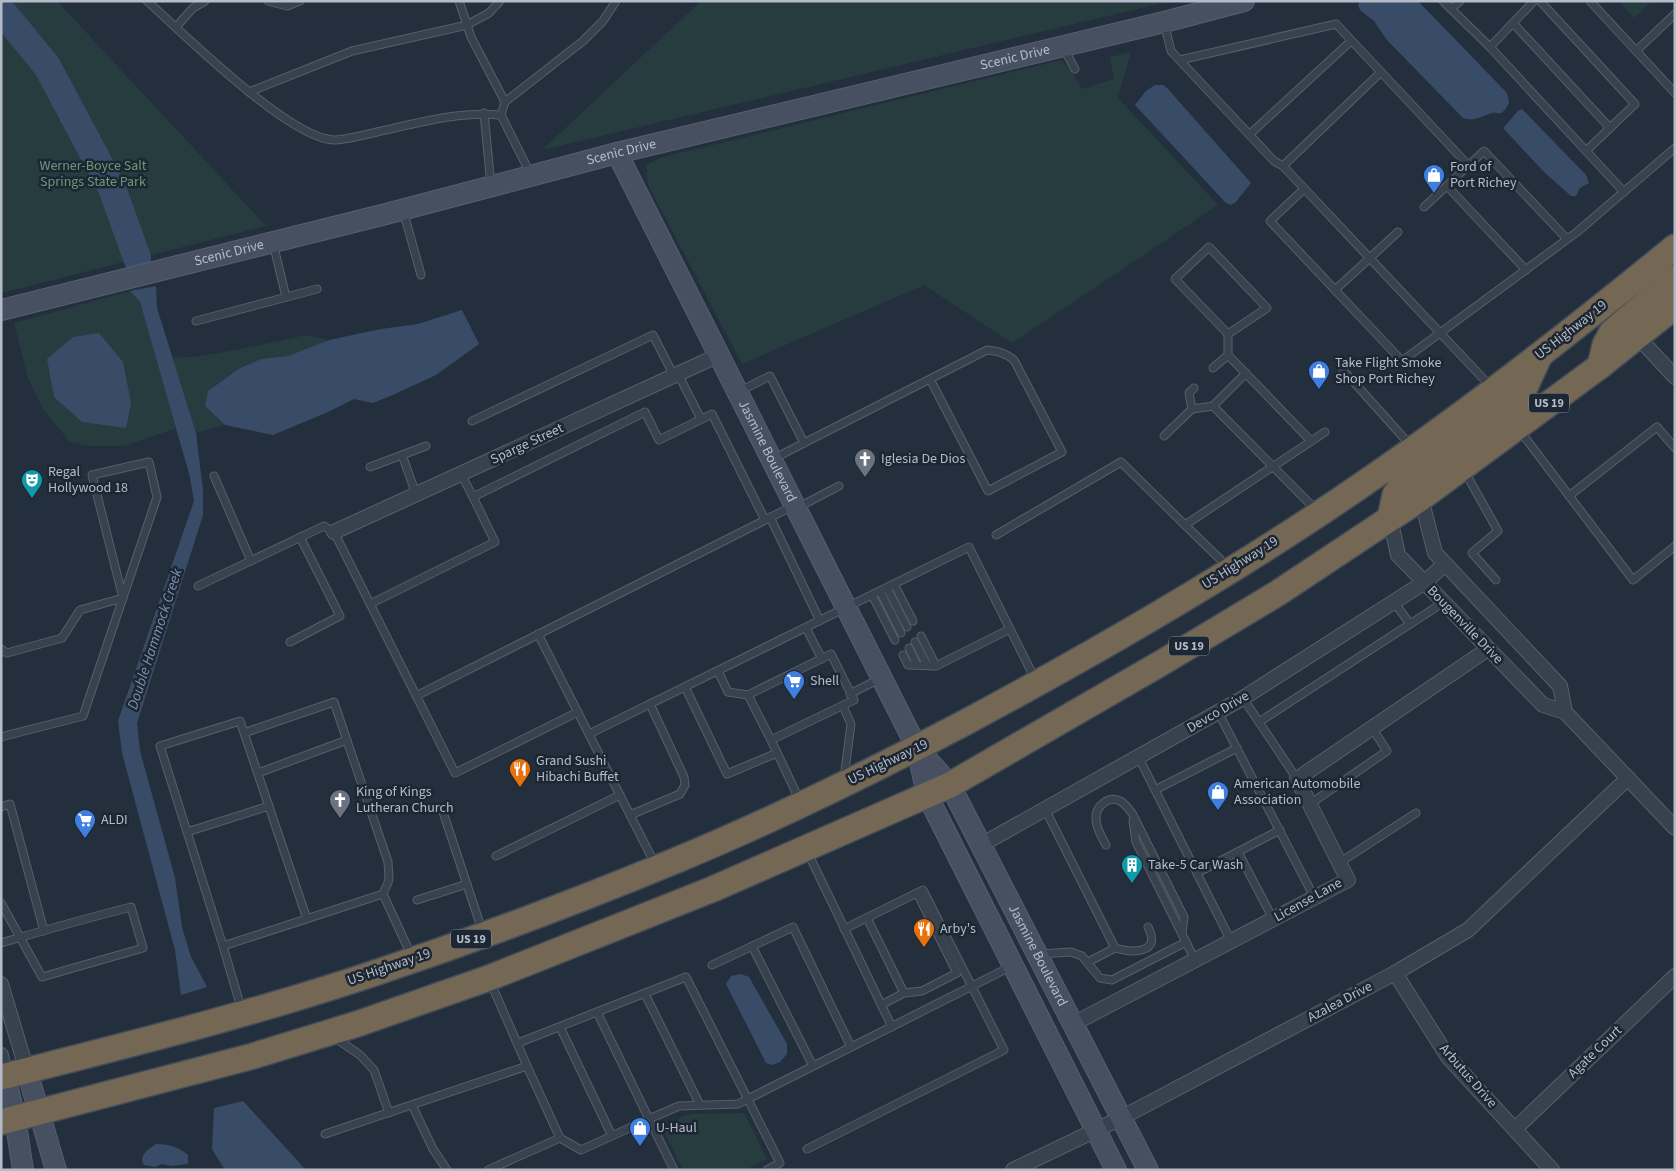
<svg xmlns="http://www.w3.org/2000/svg" width="1676" height="1171" font-family="'Source Sans 3',sans-serif">
<style>
.green{fill:#263c3f}
.water{fill:#394c67}
.lines{fill:none;stroke-linecap:round;stroke-linejoin:round}
.river{stroke:#394c67;stroke-width:28}
.lane-casing{stroke:#565f6c;stroke-width:9}
.street-casing{stroke:#565f6c;stroke-width:16}
.secondary-casing{stroke:#565f6c;stroke-width:22}
.highway-casing{stroke:#434c59;stroke-width:28}
.lane{stroke:#38414e;stroke-width:7}
.street{stroke:#38414e;stroke-width:14}
.secondary{stroke:#465061;stroke-width:20}
.highway{stroke:#746855;stroke-width:25}
.labels{text-anchor:middle;dominant-baseline:central;stroke-width:5;stroke-linejoin:round;paint-order:stroke}
.shield{fill:#1d2633;stroke:#878f9c;stroke-width:1}
.shield-label{font-size:12px;font-weight:bold;fill:#b4bcc9}
.street-label{font-size:14px;fill:#b4bcc9;stroke:#1d2633}
.park-label{font-size:14px;fill:#6b9a76;stroke:#1d2633}
.poi-label{font-size:14px;fill:#b4bcc9;stroke:#1d2633;text-anchor:start}
.water-label{font-size:15px;font-style:italic;fill:#7c92b1;stroke:#1d2633}
</style>
<rect width="100%" height="100%" fill="#242f3e"/>
<g class="green">
<polygon points="1,1 57,1 266,226 1,293"/>
<polygon points="701,1 1171,1 542,150"/>
<polygon points="1619,1 1652,1 1634,18"/>
<polygon points="1131,52 1118,98 1218,205 1012,343 924,285 742,364 648,185 646,166 659,158 1061,60 1072,72 1082,89 1114,79 1110,57"/>
<polygon points="130,291 140,302 177,428 124,446 89,446 70,442 43,409 28,378 14,323"/>
<path d="M 305,335 L 329,340 L 288,356 L 261,359 L 240,368 L 208,391 L 205,406 L 225,425 L 196,433 L 172,357 C 187,359 203,355 218,353 C 247,348 276,342 305,335 Z"/>
<polygon points="744,1113 767,1159 745,1170 683,1170 663,1130 683,1116 694,1114"/>
</g>
<g class="water">
<path d="M 1360,1 L 1418,1 L 1507,93 L 1509,103 C 1507,106 1505,111 1501,113 C 1496,114 1497,112 1492,113 C 1481,116 1475,122 1463,118 L 1387,40 L 1374,21 L 1360,10 L 1358,5 Z"/>
<polygon points="1155,85 1163,85 1168,89 1251,183 1235,203 1230,205 1225,202 1135,105 1146,91"/>
<polygon points="1522,109 1586,175 1589,183 1580,188 1576,196 1571,196 1545,173 1503,128 1519,110"/>
<polygon points="156,286 157,308 196,433 203,490 203,515 137,723 140,751 175,878 182,927 191,957 207,987 181,995 175,950 122,753 118,721 194,501 190,477 140,302 130,291"/>
<polygon points="462,310 479,344 436,375 395,394 373,403 354,399 328,412 273,435 225,425 205,406 208,391 240,368 261,359 288,356 329,340 381,329 418,324"/>
<polygon points="99,333 123,362 131,403 126,428 82,422 54,397 47,359 73,337"/>
<polygon points="741,974 749,977 787,1044 787,1054 780,1062 772,1065 766,1063 726,984 731,976"/>
<polygon points="243,1101 306,1170 227,1170 223,1167 212,1149 214,1108"/>
<path d="M 156,1144 C 168,1144 179,1147 188,1155 L 188,1164 L 171,1166 L 162,1164 L 155,1167 L 144,1165 C 138,1155 149,1149 156,1144 Z"/>
</g>
<g class="lines">
<polyline class="river" points="1,10 47,66 112,188 137,258"/>
<g class="lane-casing">
<g id="lane">
<path d="M 147,1 C 182,32 292,142 336,140 C 349,139 364,135 377,132 C 418,123 459,111 501,115"/>
<polyline points="268,1 287,6 300,1"/>
<polyline points="459,1 471,37 505,102"/>
<polyline points="1443,1 1490,47"/>
<polyline points="1534,1 1490,47 1624,192"/>
<polyline points="1540,1 1635,104 1586,151"/>
<polyline points="1590,1 1675,93"/>
<polyline points="1451,9 1460,1"/>
<polyline points="1164,22 1171,51 1274,161 1283,166"/>
<polyline points="1513,23 1610,128"/>
<polyline points="176,27 193,8 205,1"/>
<polyline points="1064,49 1075,69"/>
<polyline points="1636,51 1675,14"/>
<polyline points="1180,60 1336,24 1381,72"/>
<polyline points="249,92 352,51 467,25 489,13 500,1"/>
<polyline points="484,113 491,185"/>
<polyline points="1250,134 1351,41"/>
<polyline points="1468,165 1381,72 1283,166 1492,388"/>
<polyline points="530,173 501,115 505,102 583,41 603,21 616,1"/>
<polyline points="1447,186 1526,270"/>
<polyline points="1304,189 1270,221 1402,361 1577,232 1675,148"/>
<polyline points="1424,207 1484,151 1567,239"/>
<polyline points="403,210 421,275"/>
<polyline points="273,243 286,297"/>
<polygon points="1209,247 1267,308 1228,334 1175,279"/>
<polyline points="1335,290 1398,232"/>
<polyline points="196,321 317,289"/>
<polyline points="1228,334 1228,355 1311,441"/>
<polyline points="1213,368 1228,355"/>
<polyline points="1343,370 1411,446"/>
<polyline points="1246,373 1213,406 1317,511"/>
<polyline points="678,374 701,419"/>
<polyline points="1194,388 1189,393 1192,409 1213,406"/>
<path d="M 738,392 L 770,376 L 804,443 L 930,379 L 988,491 L 1062,452 L 1014,360 C 1005,353 998,351 987,350 L 930,379"/>
<polyline points="472,421 653,335 674,376"/>
<polyline points="1520,431 1633,580 1675,546"/>
<polyline points="1164,436 1192,409"/>
<polyline points="402,455 416,494"/>
<polyline points="773,459 804,443"/>
<polyline points="370,467 426,446"/>
<polyline points="1465,472 1498,531 1472,553 1496,580"/>
<polyline points="461,474 473,497"/>
<polyline points="214,476 251,561"/>
<polyline points="1569,496 1657,427 1675,448"/>
<polyline points="797,508 839,486"/>
<polyline points="770,517 820,621"/>
<polyline points="1185,525 1227,566"/>
<polyline points="996,535 1121,462 1185,525 1325,432"/>
<polyline points="894,584 913,621"/>
<polyline points="198,586 324,526 334,532 455,773 578,712"/>
<polyline points="887,588 907,627"/>
<polyline points="880,591 901,633"/>
<polyline points="872,595 895,640"/>
<polyline points="1394,602 1410,624"/>
<polyline points="370,604 495,542 473,497 645,412 659,440 712,414 765,520"/>
<polyline points="806,628 822,659"/>
<polyline points="538,634 655,864"/>
<polyline points="921,636 936,666"/>
<polyline points="290,642 340,616 300,537"/>
<polyline points="915,642 927,665"/>
<polyline points="909,648 917,665"/>
<polyline points="1,649 7,653 62,638 80,610 123,598"/>
<polygon points="831,654 854,700 771,740 748,695"/>
<polyline points="903,655 908,665 936,666 1010,629"/>
<polyline points="718,671 728,692 748,695"/>
<polyline points="685,687 727,774 777,753"/>
<polyline points="850,694 881,678"/>
<polyline points="416,696 793,506"/>
<polyline points="1243,698 1297,779"/>
<polyline points="843,706 851,724 844,778"/>
<polyline points="1218,712 1314,897"/>
<polyline points="1259,722 1444,602"/>
<path d="M 244,733 L 334,702 L 388,862 L 389,880 L 383,894 L 223,946 L 160,746 L 240,721 C 262,787 285,853 307,919"/>
<polyline points="589,734 969,547 1035,679"/>
<polyline points="1,737 83,716 157,497 149,462 92,475 123,598"/>
<polyline points="771,740 800,801"/>
<polyline points="1138,756 1231,941"/>
<polyline points="258,773 347,740"/>
<polyline points="1155,790 1237,748"/>
<polyline points="1310,804 1387,751 1372,728"/>
<polyline points="1,807 10,804 44,931"/>
<polyline points="1045,809 1115,948"/>
<polyline points="443,812 482,930"/>
<polyline points="630,815 680,794 685,785 684,777 650,704"/>
<polyline points="1133,821 1136,842 1195,960"/>
<polyline points="187,832 269,806"/>
<path d="M 1106,845 C 1102,837 1096,829 1096,819 C 1095,807 1108,795 1120,801 C 1125,803 1128,809 1132,813 L 1184,917 L 1182,934"/>
<polyline points="807,851 892,1027"/>
<polyline points="1238,852 1273,919"/>
<polyline points="496,856 620,795"/>
<polyline points="1339,863 1416,813"/>
<polyline points="1197,873 1280,830"/>
<polyline points="383,894 412,957"/>
<polyline points="417,900 467,884"/>
<path d="M 1,903 L 42,977 L 143,948 L 131,907 C 88,918 45,930 1,943"/>
<polyline points="867,918 904,993 881,1005"/>
<polyline points="223,946 242,1011"/>
<polyline points="752,946 813,1066"/>
<polyline points="1040,954 1071,952 1082,956 1100,978 1112,980 1186,942"/>
<path d="M 1088,962 L 1115,948 C 1132,953 1162,954 1148,927"/>
<polyline points="712,965 793,927 851,1047"/>
<polyline points="490,981 527,1066"/>
<polyline points="904,993 922,991 957,973 917,893"/>
<polyline points="645,994 700,1105"/>
<polyline points="597,1012 649,1119 679,1106 738,1104 1012,966"/>
<polyline points="560,1027 612,1136"/>
<polyline points="334,1037 360,1055 374,1070 389,1113"/>
<polyline points="518,1043 686,977 780,1163 767,1170"/>
<polyline points="412,1105 433,1149 447,1170"/>
<polyline points="325,1134 527,1066 560,1138 581,1150 649,1119 674,1170"/>
<polyline points="807,1149 1004,1050 923,890 844,929"/>
<polyline points="488,1170 560,1138"/>
</g>
</g>
<g class="street-casing">
<g id="street">
<polyline points="1638,337 1675,377"/>
<polyline points="1390,518 1398,555 1543,705 1565,712 1560,686 1435,553 1421,498"/>
<polyline points="334,532 719,355"/>
<polyline points="1565,712 1675,828"/>
<polyline points="981,845 1243,698 1425,582 1445,564"/>
<polyline points="1395,973 1448,1057 1552,1170"/>
<polyline points="1,984 27,1071"/>
<polyline points="1073,1024 1348,880 1297,779 1488,649"/>
<polyline points="1,1055 5,1076"/>
<polyline points="1515,1129 1675,976"/>
<polyline points="1013,1170 1121,1118 1395,973 1468,930 1628,778"/>
</g>
</g>
<g class="secondary-casing">
<g id="secondary">
<path id="s1" d="M 617,153 L 917,748 L 927,795 L 1116,1170"/>
<path id="s2" d="M 1,310 L 386,214 L 617,153 L 1164,22 L 1244,1"/>
<path id="s3" d="M 918,749 L 950,785 L 1148,1170"/>
<polyline points="27,1071 56,1170"/>
<polyline points="5,1076 15,1118 23,1170"/>
</g>
</g>
<g class="highway-casing">
<g id="highway">
<polyline points="1600,366 1605,345 1612,332 1675,278"/>
<polyline points="1390,518 1395,495 1401,486 1521,396 1539,357"/>
<path d="M 1,1077 C 127,1045 253,1014 375,973 C 477,939 578,901 677,860 C 776,819 873,771 968,721 C 1104,648 1239,570 1366,482 C 1473,409 1575,329 1675,247"/>
<polyline points="1,1122 253,1056 357,1024 489,978 713,889 950,785 1163,662 1278,593 1421,498 1600,366 1675,306"/>
</g>
</g>
<use href="#lane" class="lane"/>
<use href="#street" class="street"/>
<use href="#secondary" class="secondary"/>
<use href="#highway" class="highway"/>
</g>
<defs>
<g id="shop-pin" transform="scale(1.125)"><path d="M0 17L-7.5 6A9.5 9.5 0 1 1 7.5 6Z" fill="#3f7fe0" stroke="#1d2633"/><path d="M-5-2.5h2.3a2.7 3.5 0 0 1 5.4 0H5L5.5 6h-11ZM-1.5-2.5h3a1.5 2.3 0 0 0-3 0Z" fill="#fff"/></g>
<g id="church-pin" transform="scale(1.125)"><path d="M0 17L-7.5 6A9.5 9.5 0 1 1 7.5 6Z" fill="#6b7280" stroke="#1d2633"/><path d="M-1.2-6h2.4v3.5h3.3v2.4h-3.3V6h-2.4V-.1h-3.3v-2.4h3.3Z" fill="#fff"/></g>
<g id="theatre-pin" transform="scale(1.125)"><path d="M0 17L-7.5 6A9.5 9.5 0 1 1 7.5 6Z" fill="#0f9aa8" stroke="#1d2633"/><path d="M-5-5.5Q0-4 5-5.5V0Q5 5 0 6Q-5 5-5 0ZM-3.3-2.5H-1v1.5H-3.3ZM1-2.5H3.3v1.5H1ZM-2.8 1Q0 5.5 2.8 1Z" fill="#fff"/></g>
<g id="supermarket-pin" transform="scale(1.125)"><path d="M0 17L-7.5 6A9.5 9.5 0 1 1 7.5 6Z" fill="#3f7fe0" stroke="#1d2633"/><path d="M-6-5.5h2.5l.6 2H6L4.5 2H-2.5L-4.4-4H-6ZM-1.5 3.2a1.3 1.3 0 1 0 .1 0ZM3 3.2a1.3 1.3 0 1 0 .1 0Z" fill="#fff"/></g>
<g id="restaurant-pin" transform="scale(1.125)"><path d="M0 17L-7.5 6A9.5 9.5 0 1 1 7.5 6Z" fill="#e8710a" stroke="#1d2633"/><path d="M-5-6h1v4h1v-4h1v4h1v-4h1v5L-1.5 .5V6h-2V.5L-5-1ZM5-6V6H3V1.5H1.5Q1.5-4 5-6Z" fill="#fff"/></g>
<g id="building-pin" transform="scale(1.125)"><path d="M0 17L-7.5 6A9.5 9.5 0 1 1 7.5 6Z" fill="#0f9aa8" stroke="#1d2633"/><path d="M-4-6H4V6H1V3H-1V6H-4ZM-2.5-4.3h1.7v1.8h-1.7ZM.8-4.3h1.7v1.8H.8ZM-2.5-1h1.7V.8h-1.7ZM.8-1h1.7V.8H.8Z" fill="#fff"/></g>
</defs>
<g fill-rule="evenodd">
<use href="#shop-pin" x="1434" y="175"/>
<use href="#shop-pin" x="1319" y="371"/>
<use href="#church-pin" x="865" y="459"/>
<use href="#theatre-pin" x="32" y="480"/>
<use href="#supermarket-pin" x="794" y="681"/>
<use href="#restaurant-pin" x="520" y="769"/>
<use href="#shop-pin" x="1218" y="792"/>
<use href="#church-pin" x="340" y="800"/>
<use href="#supermarket-pin" x="85" y="820"/>
<use href="#building-pin" x="1132" y="865"/>
<use href="#restaurant-pin" x="924" y="929"/>
<use href="#shop-pin" x="640" y="1128"/>
</g>
<g class="labels">
<g class="shield">
<rect x="1529" y="393.5" width="40" height="19" rx="4"/>
<rect x="1169" y="636.5" width="40" height="19" rx="4"/>
<rect x="451" y="929.5" width="40" height="19" rx="4"/>
</g>
<g class="shield-label">
<text x="1549" y="403">US 19</text>
<text x="1189" y="646">US 19</text>
<text x="471" y="939">US 19</text>
</g>
<g class="street-label">
<text stroke="none"><textPath href="#s2" startOffset="1045">Scenic Drive</textPath></text>
<text stroke="none"><textPath href="#s2" startOffset="640">Scenic Drive</textPath></text>
<text stroke="none"><textPath href="#s2" startOffset="235">Scenic Drive</textPath></text>
<text transform="translate(1571 330) rotate(-38)">US Highway 19</text>
<text transform="translate(527 444) rotate(-25)">Sparge Street</text>
<text stroke="none"><textPath href="#s1" startOffset="334">Jasmine Boulevard</textPath></text>
<text transform="translate(1240 563) rotate(-32)">US Highway 19</text>
<text transform="translate(1465 625) rotate(46)">Bougenville Drive</text>
<text transform="translate(1218 712) rotate(-30)">Devco Drive</text>
<text transform="translate(888 762) rotate(-26)">US Highway 19</text>
<text transform="translate(1308 900) rotate(-29)">License Lane</text>
<text stroke="none"><textPath href="#s3" startOffset="240">Jasmine Boulevard</textPath></text>
<text transform="translate(389 967) rotate(-19)">US Highway 19</text>
<text transform="translate(1340 1002) rotate(-28)">Azalea Drive</text>
<text transform="translate(1595 1052) rotate(-44)">Agate Court</text>
<text transform="translate(1468 1076) rotate(49)">Arbutus Drive</text>
</g>
<g class="park-label">
<text x="93" y="166">Werner-Boyce Salt<tspan x="93" dy="16">Springs State Park</tspan></text>
</g>
<g class="poi-label">
<text x="1450" y="167">Ford of<tspan x="1450" dy="16">Port Richey</tspan></text>
<text x="1335" y="363">Take Flight Smoke<tspan x="1335" dy="16">Shop Port Richey</tspan></text>
<text x="881" y="459">Iglesia De Dios</text>
<text x="48" y="472">Regal<tspan x="48" dy="16">Hollywood 18</tspan></text>
<text x="810" y="681">Shell</text>
<text x="536" y="761">Grand Sushi<tspan x="536" dy="16">Hibachi Buffet</tspan></text>
<text x="1234" y="784">American Automobile<tspan x="1234" dy="16">Association</tspan></text>
<text x="356" y="792">King of Kings<tspan x="356" dy="16">Lutheran Church</tspan></text>
<text x="101" y="820">ALDI</text>
<text x="1148" y="865">Take-5 Car Wash</text>
<text x="940" y="929">Arby's</text>
<text x="656" y="1128">U-Haul</text>
</g>
<g class="water-label">
<text transform="translate(155 639) rotate(-72)">Double Hammock Creek</text>
</g>
</g>
<rect width="1676" height="1171" fill="none" stroke="#b4bcc9" stroke-width="5"/>
</svg>
